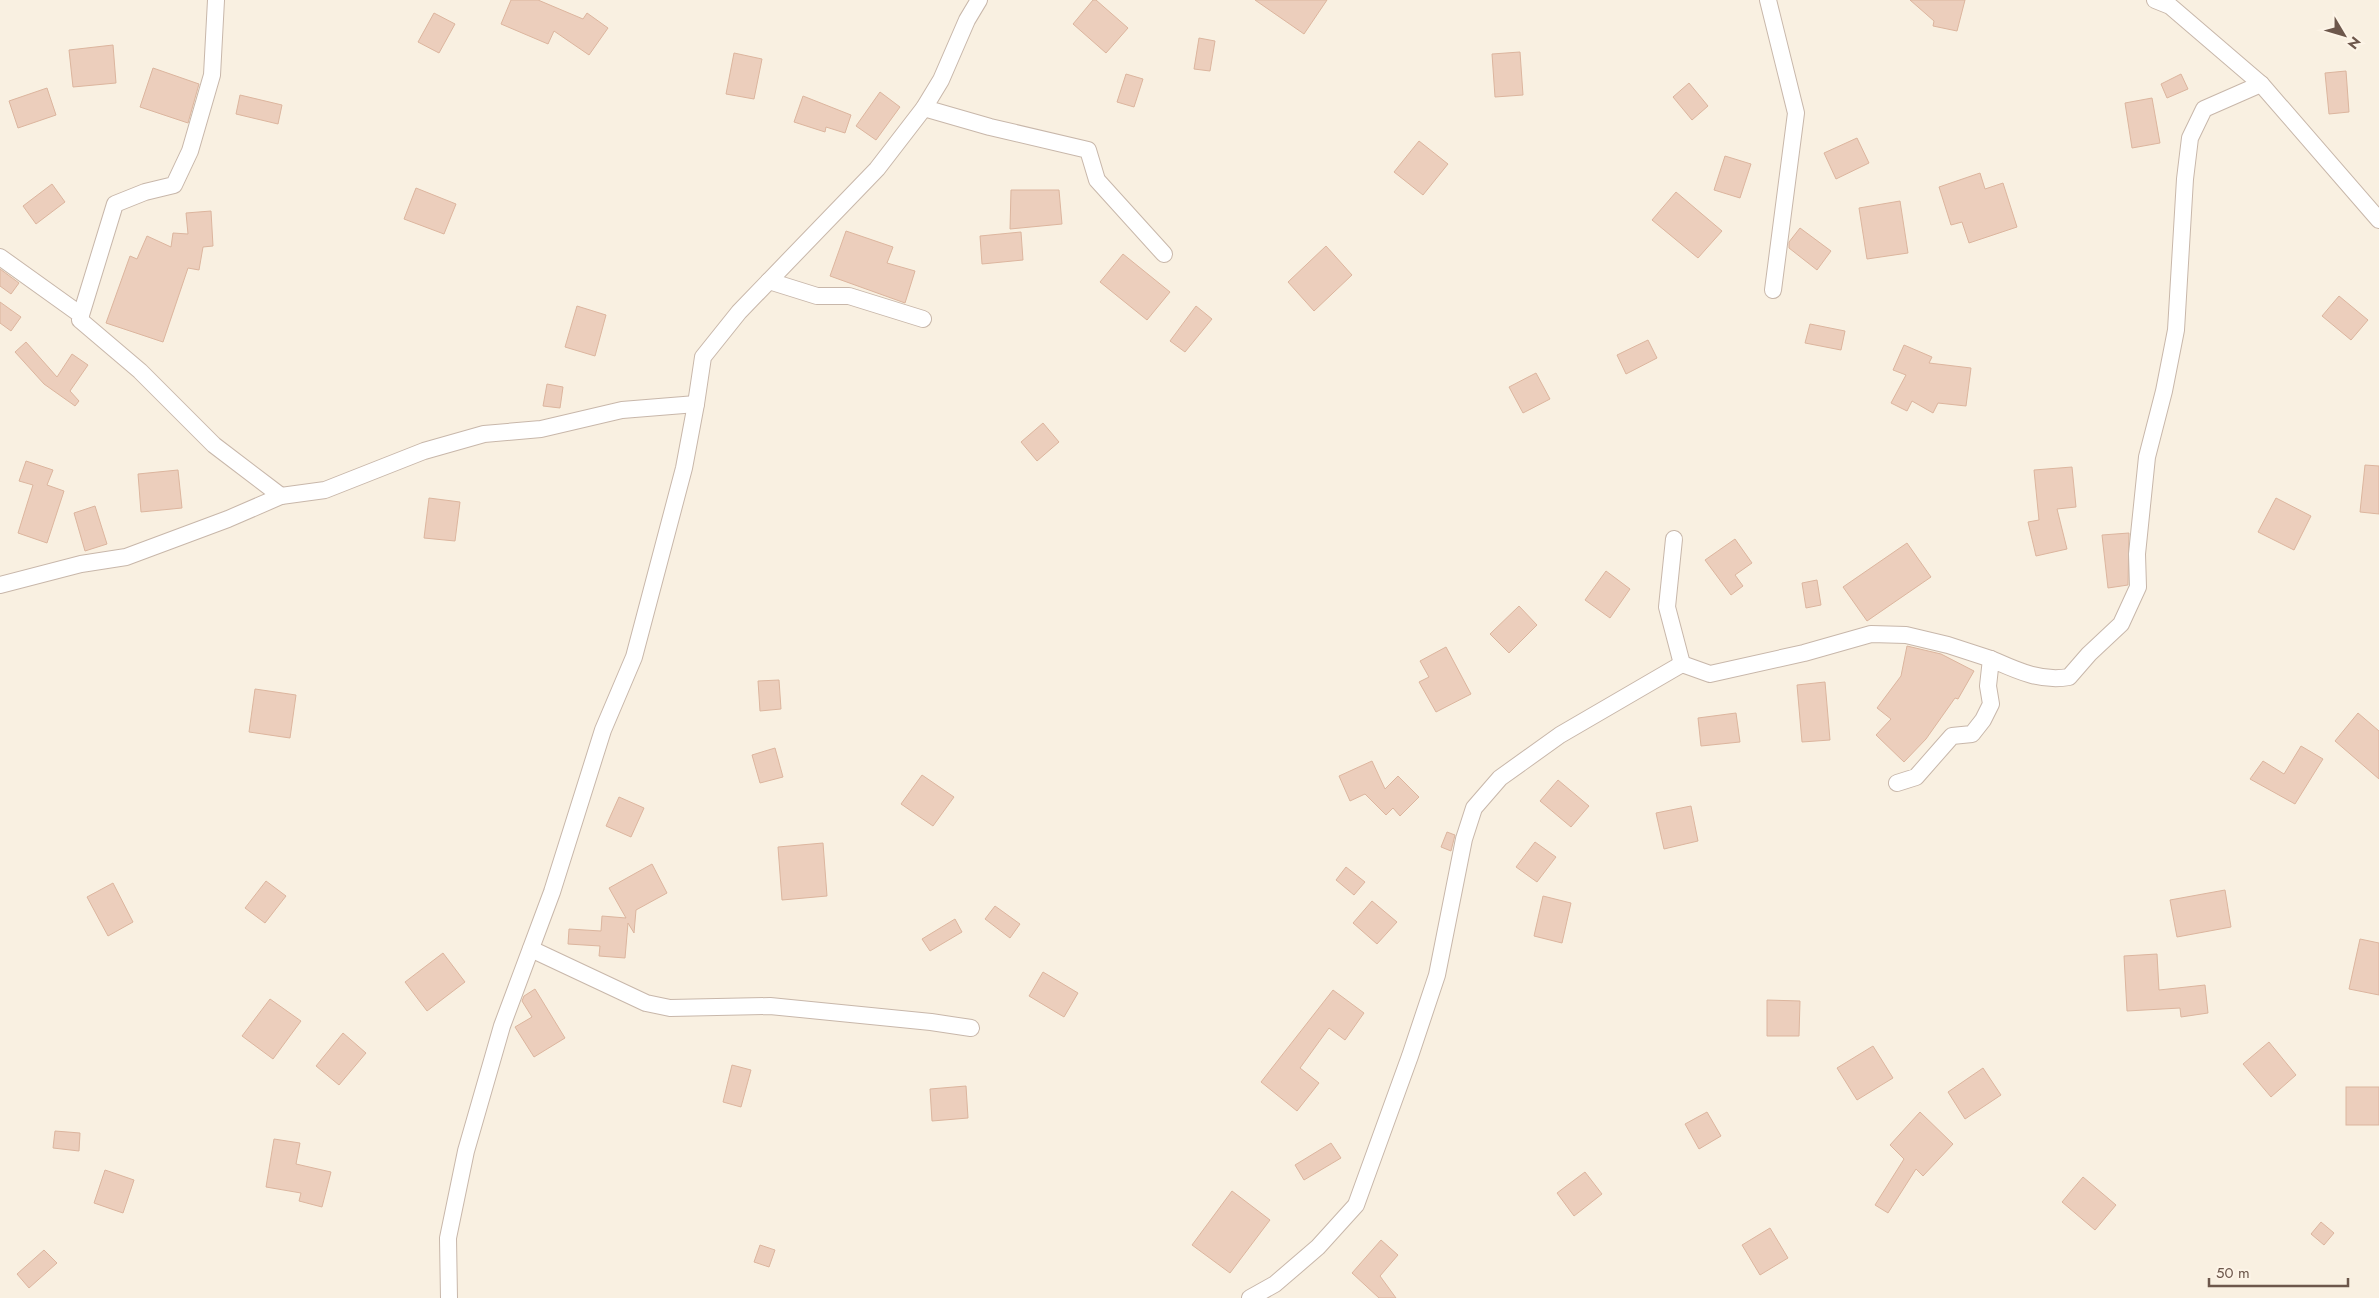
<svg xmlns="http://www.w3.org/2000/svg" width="2379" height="1298" font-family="Jost,sans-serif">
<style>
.building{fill:#eccebc;stroke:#dcb59e}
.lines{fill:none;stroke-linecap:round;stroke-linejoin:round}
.street-casing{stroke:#c8b7aa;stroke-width:18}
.street{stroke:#fff;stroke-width:16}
</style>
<rect width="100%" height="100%" fill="#f9f0e1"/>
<g class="building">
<polygon points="511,0 538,0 583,19 587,13 608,28 589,55 554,31 548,44 501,24"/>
<polygon points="1093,0 1096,0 1128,28 1106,53 1073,24"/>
<polygon points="1255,0 1327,0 1304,34"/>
<polygon points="1910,0 1965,0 1957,31 1933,26 1934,21"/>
<polygon points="434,13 455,24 439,53 418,42"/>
<polygon points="1199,38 1215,41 1210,71 1194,69"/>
<polygon points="113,45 116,83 73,87 69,50"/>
<polygon points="1520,52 1523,95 1495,97 1492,54"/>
<polygon points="734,53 762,59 754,99 726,94"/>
<polygon points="153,68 199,84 188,123 140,107"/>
<polygon points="2346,71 2349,112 2329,114 2325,73"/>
<polygon points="1126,74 1143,79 1134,107 1117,102"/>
<polygon points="2181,74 2188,89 2167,98 2161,84"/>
<polygon points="1689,83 1708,106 1692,120 1673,97"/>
<polygon points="47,88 56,115 18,128 9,101"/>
<polygon points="880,92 900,107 876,140 856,126"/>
<polygon points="240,95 282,105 278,124 236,114"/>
<polygon points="803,96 851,115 845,133 826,127 825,132 794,122"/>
<polygon points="2152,98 2160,143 2132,148 2125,103"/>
<polygon points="1857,138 1869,163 1836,179 1824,153"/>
<polygon points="1419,141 1448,164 1423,195 1394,172"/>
<polygon points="1725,156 1751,164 1740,198 1714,190"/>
<polygon points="1980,173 1985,189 2003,183 2017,227 1969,243 1962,222 1951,225 1939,187"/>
<polygon points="52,184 65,202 36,224 23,206"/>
<polygon points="416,188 456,204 444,234 404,219"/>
<polygon points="1011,190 1059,190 1062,224 1010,229"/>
<polygon points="1676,192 1722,231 1698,258 1652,220"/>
<polygon points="1900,201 1908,253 1867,259 1859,208"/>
<polygon points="211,211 213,246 203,247 199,270 188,268 163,342 106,323 130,256 137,259 147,236 171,247 173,233 188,234 186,213"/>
<polygon points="1800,228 1831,251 1817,270 1789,248 1789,242"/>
<polygon points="846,231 893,247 887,263 915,271 905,303 830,276"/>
<polygon points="1021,232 1023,260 982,264 980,236"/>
<polygon points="1326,246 1352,275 1314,311 1288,282"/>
<polygon points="1123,254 1170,292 1147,320 1100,282"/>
<polygon points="0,269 19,283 11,294 0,286"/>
<polygon points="2339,296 2368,320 2351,340 2322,316"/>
<polygon points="0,302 21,317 11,331 0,323"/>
<polygon points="577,306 606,315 595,356 565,347"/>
<polygon points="1196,306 1212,319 1185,352 1170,341"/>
<polygon points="1810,324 1845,331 1841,350 1805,343"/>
<polygon points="1648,340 1657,358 1626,374 1617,355"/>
<polygon points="26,342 57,377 72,354 88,365 70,391 79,401 75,406 44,384 15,352"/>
<polygon points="1904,345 1932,357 1929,363 1971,368 1966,406 1938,403 1933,413 1912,401 1907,411 1891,403 1906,375 1893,370"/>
<polygon points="1536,373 1550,399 1523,413 1509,387"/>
<polygon points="547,384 563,387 560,408 543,406"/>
<polygon points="1043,423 1059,442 1037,461 1021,442"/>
<polygon points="26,461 53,470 47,485 64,491 47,543 18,533 33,485 19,481"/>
<polygon points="2365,465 2379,466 2379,514 2360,512"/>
<polygon points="2072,467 2076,507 2057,509 2067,549 2036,556 2028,522 2039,520 2034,470"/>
<polygon points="178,470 182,508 141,512 138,474"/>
<polygon points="429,498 460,502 455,541 424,538"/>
<polygon points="2276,498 2311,516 2294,550 2258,532"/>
<polygon points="95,506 107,544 85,551 74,513"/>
<polygon points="2129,533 2128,585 2108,588 2102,535"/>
<polygon points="1735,539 1752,563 1735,575 1743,586 1731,595 1705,560"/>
<polygon points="1907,543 1931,577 1867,621 1843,587"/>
<polygon points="1606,571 1630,589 1610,618 1585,600"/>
<polygon points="1817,580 1821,605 1806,608 1802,583"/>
<polygon points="1519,606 1537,625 1509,653 1490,634"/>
<polygon points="1907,646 1941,654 1974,671 1958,699 1955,698 1926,739 1904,762 1876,735 1891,719 1877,708 1901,676"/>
<polygon points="1446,647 1471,694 1436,712 1419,682 1429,677 1420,661"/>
<polygon points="779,680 781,709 760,711 758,681"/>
<polygon points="1825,682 1830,740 1802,742 1797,685"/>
<polygon points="255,689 296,695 290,738 249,732"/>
<polygon points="1736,713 1740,742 1701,746 1698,718"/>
<polygon points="2358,713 2379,731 2379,779 2335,741"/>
<polygon points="2301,746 2323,759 2295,804 2250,779 2263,761 2284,774"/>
<polygon points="775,748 783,777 760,783 752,755"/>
<polygon points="1372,761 1385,789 1398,776 1419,797 1400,816 1393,808 1386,815 1365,794 1350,801 1339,776"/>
<polygon points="922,775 954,797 933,826 901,804"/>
<polygon points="1558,780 1589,806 1571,827 1540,801"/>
<polygon points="619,797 644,808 631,837 606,826"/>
<polygon points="1691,806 1698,841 1664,849 1656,813"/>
<polygon points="1447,832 1455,835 1451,851 1441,847"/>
<polygon points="1535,842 1556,857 1537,882 1516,867"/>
<polygon points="823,843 827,896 782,900 778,847"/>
<polygon points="652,864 667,893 636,910 634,933 628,923 625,958 599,956 600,946 568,944 569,929 601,931 602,916 626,918 609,888"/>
<polygon points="1346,867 1365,882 1354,895 1336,880"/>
<polygon points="266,881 286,896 265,923 245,908"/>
<polygon points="113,883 133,922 108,936 87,897"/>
<polygon points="2225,890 2231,927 2177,937 2170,900"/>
<polygon points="1543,896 1571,903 1562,943 1534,936"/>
<polygon points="1372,901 1397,922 1377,944 1353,923"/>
<polygon points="995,906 1020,924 1010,938 985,919"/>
<polygon points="955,919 962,932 930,951 922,939"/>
<polygon points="2360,939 2379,943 2379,995 2349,989"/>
<polygon points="443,953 465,982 427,1011 405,982"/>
<polygon points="2157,954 2159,990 2205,985 2208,1013 2181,1017 2180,1008 2127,1011 2124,956"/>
<polygon points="1043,972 1078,993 1064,1017 1029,996"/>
<polygon points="535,989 565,1038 534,1057 515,1027 532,1017 522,1001 524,996"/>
<polygon points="1333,990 1364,1013 1345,1040 1329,1028 1300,1068 1319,1083 1297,1111 1261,1082"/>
<polygon points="270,999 301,1021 273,1059 242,1036"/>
<polygon points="1767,1000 1800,1001 1799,1036 1767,1036"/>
<polygon points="343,1033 366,1053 339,1085 316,1066"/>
<polygon points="2269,1042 2296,1075 2271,1097 2243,1064"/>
<polygon points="1873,1046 1893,1078 1857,1100 1837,1068"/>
<polygon points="732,1065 751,1070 741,1107 723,1102"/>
<polygon points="1983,1068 2001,1095 1965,1119 1948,1092"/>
<polygon points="966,1086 968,1118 932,1121 930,1089"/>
<rect x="2346" y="1087" width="33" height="38"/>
<polygon points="1707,1112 1721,1136 1699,1149 1685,1124"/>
<polygon points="1920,1112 1953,1144 1923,1176 1916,1169 1888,1213 1875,1205 1904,1159 1890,1145"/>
<polygon points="55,1131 80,1133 79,1151 53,1148"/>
<polygon points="274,1139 300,1143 296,1164 331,1172 322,1207 299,1201 301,1193 266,1187"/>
<polygon points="1331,1143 1341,1158 1304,1180 1295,1165"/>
<polygon points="105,1170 134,1180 123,1213 94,1203"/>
<polygon points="1585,1172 1602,1194 1574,1216 1557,1193"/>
<polygon points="2083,1177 2116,1205 2095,1230 2062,1202"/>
<polygon points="1232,1191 1270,1220 1230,1273 1192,1245"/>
<polygon points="2321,1222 2334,1233 2324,1245 2311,1234"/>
<polygon points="1770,1228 1788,1258 1760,1275 1742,1245"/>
<polygon points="1381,1240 1398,1255 1380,1276 1396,1298 1379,1298 1352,1273"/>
<polygon points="760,1245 775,1250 769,1267 754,1262"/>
<polygon points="44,1250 57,1263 29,1288 17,1274"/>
</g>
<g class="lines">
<g class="street-casing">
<g id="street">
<polyline points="1768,0 1796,113 1773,290"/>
<polyline points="2155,0 2170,6 2261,84 2379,220"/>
<polyline points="924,108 990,127 1088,150 1097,180 1164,254"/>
<polyline points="0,257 81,315 80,320 140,371 214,445 281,496"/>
<polyline points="769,281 817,296 849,296 923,319"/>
<polyline points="81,315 115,204 145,192 174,185 190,151 212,75 216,0"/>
<polyline points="1674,539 1667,607 1682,664"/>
<polyline points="0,585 81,564 126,557 228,519 281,496 325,490 424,451 484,434 541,429 622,410 696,404"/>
<path d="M 1897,783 L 1916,777 L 1952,736 L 1972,734 L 1983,720 L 1991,704 L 1988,686 L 1991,659 C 2016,670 2040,682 2069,677 L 2089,654 L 2121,624 L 2138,587 L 2137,554 L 2147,457 L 2164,391 L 2176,330 L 2185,179 L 2190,138 L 2204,109 L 2261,84"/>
<polyline points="531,949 646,1003 670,1008 770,1006 931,1022 971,1028"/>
<polyline points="449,1298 448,1238 466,1151 502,1026 552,892 603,730 634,657 684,468 696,404 703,357 739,312 877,169 924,108 941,80 967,20 979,0"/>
<polyline points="1250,1298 1275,1284 1318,1247 1356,1205 1410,1056 1437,975 1464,839 1474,808 1500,778 1560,735 1682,664 1710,674 1804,653 1871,634 1906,635 1948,645 1991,659"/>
</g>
</g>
<use href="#street" class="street"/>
</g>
<g transform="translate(2344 35) rotate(128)" stroke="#fdf4e7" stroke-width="4" paint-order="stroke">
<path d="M0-4L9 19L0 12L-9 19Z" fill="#6d574b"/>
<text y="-8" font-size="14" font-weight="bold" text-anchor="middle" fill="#6d574b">N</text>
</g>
<path d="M2209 1278v8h139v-8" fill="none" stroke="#6d574b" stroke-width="2.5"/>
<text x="2216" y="1278" font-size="15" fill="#6d574b" stroke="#fdf4e7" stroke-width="4" paint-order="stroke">50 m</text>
</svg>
